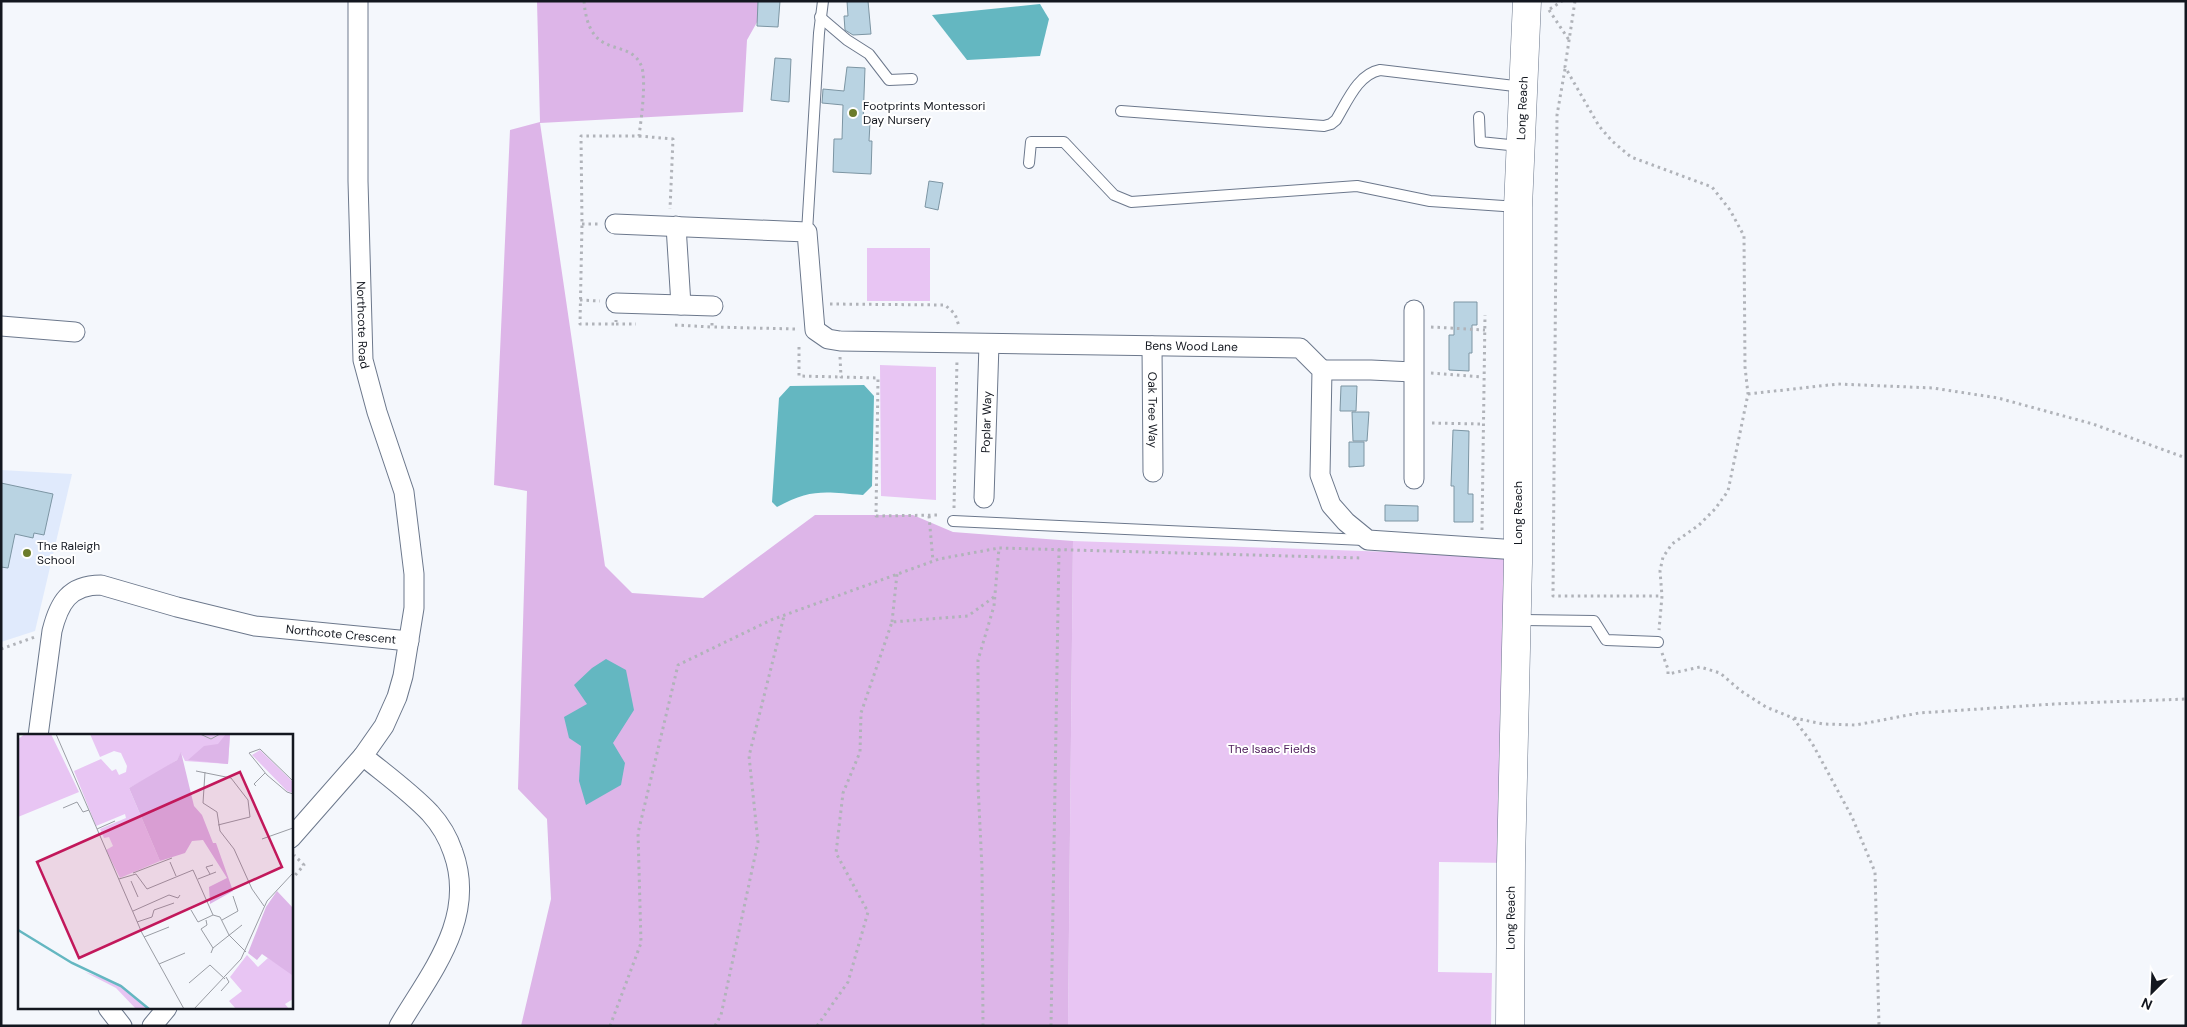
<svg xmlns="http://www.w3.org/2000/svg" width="2187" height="1027" font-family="'DM Sans',sans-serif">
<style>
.built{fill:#e0eafc}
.green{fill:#e8c5f3}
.forest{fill:#ddb5e8}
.water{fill:#64b7c1}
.building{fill:#b9d3e2;stroke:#7c95a3}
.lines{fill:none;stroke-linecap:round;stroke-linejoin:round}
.lane-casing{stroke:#6c788c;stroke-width:12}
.street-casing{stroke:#6c788c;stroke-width:21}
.secondary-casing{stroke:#6c788c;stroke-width:29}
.path{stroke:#b0b3b9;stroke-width:3;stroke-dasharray:2.5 4;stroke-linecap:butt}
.lane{stroke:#fff;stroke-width:10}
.street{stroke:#fff;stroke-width:19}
.secondary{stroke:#fff;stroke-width:28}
.poi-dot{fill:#6b7c2b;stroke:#fff;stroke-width:2}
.labels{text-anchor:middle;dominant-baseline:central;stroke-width:4;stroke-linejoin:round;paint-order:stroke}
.poi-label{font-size:12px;fill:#13171f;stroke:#fff;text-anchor:start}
.street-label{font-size:12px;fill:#13171f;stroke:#fff}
.park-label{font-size:12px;fill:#51215e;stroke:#fff}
.inset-river{fill:none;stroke:#64b7c1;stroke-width:2.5}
.inset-road{fill:none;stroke:#9a9da4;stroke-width:1}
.view{fill:#c2185b;fill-opacity:0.15;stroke:#c2185b;stroke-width:2.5}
.inset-edge{fill:none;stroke:#13171f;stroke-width:2.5}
</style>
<rect width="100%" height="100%" fill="#f4f7fc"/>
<polygon class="built" points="1,470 72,474 35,631 1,642"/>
<g class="green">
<rect x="867" y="248" width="63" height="53"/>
<polygon points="880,365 936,367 936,500 881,496"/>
<polygon points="1073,541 1504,556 1511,863 1439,862 1438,972 1492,973 1491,1026 1068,1026"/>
</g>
<polygon class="forest" points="537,1 769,1 747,40 743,112 540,123 605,566 632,593 703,598 815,515 913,515 953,532 1073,541 1068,1026 521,1026 551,899 547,819 518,789 527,491 494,485 510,130 540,122"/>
<g class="water">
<polygon points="1040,4 1049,19 1040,56 967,60 932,15"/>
<path d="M 864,385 L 874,396 L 872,486 L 863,495 C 826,492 811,488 777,507 L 772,502 L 779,398 L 790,386 Z"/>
<polygon points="606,659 626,670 634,710 613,743 625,763 621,785 586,805 579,781 581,746 569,738 564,717 587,704 574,685 592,668"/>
</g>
<g class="building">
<polygon points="758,1 780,1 778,27 757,26"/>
<polygon points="847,1 868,1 871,34 853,35 845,30 844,16 848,16"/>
<polygon points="775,58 791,59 789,102 771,100"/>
<polygon points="847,67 865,68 863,122 870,123 869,141 872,141 871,174 833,172 834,139 842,139 843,105 822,103 823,89 844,91"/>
<polygon points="929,181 943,183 938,210 925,207"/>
<polygon points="1454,302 1477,302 1477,325 1472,325 1472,353 1469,353 1469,371 1449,370 1449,335 1454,335"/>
<polygon points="1341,386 1357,386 1356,411 1340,411"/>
<polygon points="1352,412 1369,412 1367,441 1353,441"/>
<polygon points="1453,430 1469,431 1468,494 1473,494 1473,522 1454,522 1454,486 1451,486"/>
<polygon points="1349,442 1364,442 1364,466 1349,467"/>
<polygon points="1,483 53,494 44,535 34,533 33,538 15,534 8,568 1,567"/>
<polygon points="1385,505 1418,506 1418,521 1385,521"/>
</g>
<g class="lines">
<g class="lane-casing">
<g id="lane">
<polyline points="820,17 847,40 869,54 889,80 912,79"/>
<path d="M 1121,111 L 1324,126 L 1331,124 L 1336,120 C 1347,102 1358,74 1380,70 L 1523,87"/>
<polyline points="1479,117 1480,142 1519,146"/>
<polyline points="1029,163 1031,142 1064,142 1114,195 1131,202 1357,186 1430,201 1518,207"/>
<polyline points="807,232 819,33 823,1"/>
<polyline points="953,521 1364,540"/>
<polyline points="1517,620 1594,621 1606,640 1658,642"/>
</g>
</g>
<g class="street-casing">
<g id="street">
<path id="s1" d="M 358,1 L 358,181 L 363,360 L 377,412 L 404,492 L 414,574 L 414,608 L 403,676 L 397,697 L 384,726 L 363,756 C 385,774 410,792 430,813 C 440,824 448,837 453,852 C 477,918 431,972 399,1026"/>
<path id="s2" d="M 615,224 L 807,232 L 815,330 L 828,339 L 840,341 L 1300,348 L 1322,370 L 1320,475 L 1331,505 L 1346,522 L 1368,540 L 1518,550"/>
<polyline points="616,303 681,305 676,226"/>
<polyline points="681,305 713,306"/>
<polyline points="1,326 75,332"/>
<path id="s3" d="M 1152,346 L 1153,472"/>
<polyline points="1322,370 1371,370 1413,372"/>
<polyline points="1414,479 1414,310"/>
<path id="s4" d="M 984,498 L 989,344"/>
<path id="s5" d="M 38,736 L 52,631 C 59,603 69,585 101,585 L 177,607 L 255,626 L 409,641"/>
<polyline points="291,838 363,756"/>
<polyline points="108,1008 122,1026"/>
<polyline points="152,1026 167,1008"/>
</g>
</g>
<g class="secondary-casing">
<g id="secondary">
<path id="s6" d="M 1510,1026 L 1511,863 L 1518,563 L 1518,207 L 1527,1"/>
</g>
</g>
<g class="path">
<path d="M 584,1 C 589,63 628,36 641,65 C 647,78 641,121 639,136 L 581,136 L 582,224 L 580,324 L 616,324 L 616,320"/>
<polyline points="1575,1 1565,67 1599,126 1612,141 1631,157 1712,187 1730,210 1744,236 1745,367 1748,394 1728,491 1715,509 1699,525 1672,544 1663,557 1660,571 1662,596 1659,630"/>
<polyline points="1550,9 1562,1"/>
<polyline points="1549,10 1569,40"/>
<polyline points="1565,69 1557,115 1553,596 1662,596"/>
<polyline points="639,136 673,139 670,209"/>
<polyline points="582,224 599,224"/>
<polyline points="580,300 600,301"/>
<polyline points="830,304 945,305 955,314 959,326"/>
<polyline points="712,323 712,327 797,329"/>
<polyline points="616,324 636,324"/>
<polyline points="675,325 712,327"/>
<polyline points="1431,327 1485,330"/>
<polyline points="799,347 799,376 841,377"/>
<polyline points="840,357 841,377 878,378 876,516 940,515"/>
<polyline points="1431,373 1482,377"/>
<polyline points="1748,394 1838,384 1933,388 1998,398 2093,424 2186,458"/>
<polyline points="1432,423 1483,424"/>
<polyline points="954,508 957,359"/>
<polyline points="929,516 933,561"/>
<polyline points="1482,530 1485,315"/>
<polyline points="892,622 897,574"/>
<polyline points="1,649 35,637"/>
<polyline points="1662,653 1668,669 1668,674 1700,667 1720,673 1741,691 1766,707 1793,718 1812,743 1852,817 1875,872 1879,1026"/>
<polyline points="1794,718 1823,724 1856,725 1919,713 2054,704 2186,699"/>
<polyline points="291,880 304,865 294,855"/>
<polyline points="610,1026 641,943 638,833 678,665 771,620 939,559 999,548"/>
<polyline points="715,1026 721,1015 758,842 749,756 784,616"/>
<polyline points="817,1026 848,982 868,912 836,853 843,793 860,752 861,713 892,622 968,616 994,597"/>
<polyline points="983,1026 982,868 978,785 978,660 994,606 999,548 1362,558"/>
<polyline points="1051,1026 1059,549"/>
</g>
<use href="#lane" class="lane"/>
<use href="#street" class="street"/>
<use href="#secondary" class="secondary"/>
</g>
<g class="poi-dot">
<circle cx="853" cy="113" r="5"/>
<circle cx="27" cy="553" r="5"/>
</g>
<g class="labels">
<g class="poi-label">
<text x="863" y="106">Footprints Montessori<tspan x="863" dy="14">Day Nursery</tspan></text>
<text x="37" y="546">The Raleigh<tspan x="37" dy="14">School</tspan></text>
</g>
<g class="street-label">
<text stroke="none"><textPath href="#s6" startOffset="918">Long Reach</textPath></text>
<text stroke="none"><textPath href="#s1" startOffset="324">Northcote Road</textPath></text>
<text stroke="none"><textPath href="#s2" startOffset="670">Bens Wood Lane</textPath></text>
<text stroke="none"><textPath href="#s3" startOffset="64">Oak Tree Way</textPath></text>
<text stroke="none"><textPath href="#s4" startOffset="76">Poplar Way</textPath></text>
<text transform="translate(1518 513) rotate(-90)">Long Reach</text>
<text stroke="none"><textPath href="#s5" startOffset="426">Northcote Crescent</textPath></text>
<text stroke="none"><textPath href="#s6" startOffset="108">Long Reach</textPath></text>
</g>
<g class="park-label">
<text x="1272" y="749">The Isaac Fields</text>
</g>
</g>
<g transform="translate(18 734)">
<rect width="275" height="275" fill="#f4f7fc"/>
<path d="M 7,0 L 33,0 L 61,58 L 0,83 L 0,5 ZM 72,0 L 212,0 L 210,30 L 167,27 L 163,19 L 159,26 L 139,39 L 111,54 L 142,127 L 102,144 L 88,116 L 95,112 L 91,103 L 86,104 L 82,95 L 108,84 L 107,80 L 78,92 L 56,37 L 83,25 L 94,37 L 98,35 L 101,41 L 108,38 L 109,32 L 103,19 L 96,17 L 82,23 ZM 242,16 L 275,48 L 275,59 L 269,57 L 234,21 ZM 229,221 L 240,233 L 250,224 L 275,240 L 275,265 L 267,270 L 271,275 L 218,275 L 211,267 L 224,257 L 212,243 ZM 67,238 L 102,250 L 131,275 L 118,275 L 98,254 Z" fill="#e8c5f3"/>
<path d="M 208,0 L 212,0 L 210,30 L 170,26 L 186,12 L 200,10 ZM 163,18 L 176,72 L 184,81 L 195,109 L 198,109 L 215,157 L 192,170 L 191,153 L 209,144 L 185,106 L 174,107 L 167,119 L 142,127 L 111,54 L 159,26 ZM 259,157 L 275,174 L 274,241 L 244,220 L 239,226 L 230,219 L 248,173 Z" fill="#ddb5e8"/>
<path class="inset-river" d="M 0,196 L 54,229 L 103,252 L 131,275"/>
<path class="inset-road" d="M 38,0 L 124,199 L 166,275M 182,0 L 193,5 L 202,0M 178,37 L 213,44 L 230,66 L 232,83 L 200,91M 187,38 L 185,69 L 199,78 L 202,97 L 216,115 L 234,155 L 246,172M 275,47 L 242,15 L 231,19 L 249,41 L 269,58 L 275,60M 238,52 L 236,50 L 247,39M 45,74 L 59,68 L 65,78 L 71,76M 79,95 L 97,87M 244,105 L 275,94M 152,128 L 158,142M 115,139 L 154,124M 192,140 L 188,133 L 195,131M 101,145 L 118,140 L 129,155 L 175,136 L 195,181M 180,145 L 198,138M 113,147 L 120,163M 215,162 L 220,177M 173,176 L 180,188 L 195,181M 115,177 L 151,161 L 160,164 L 162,161M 195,181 L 202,183 L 211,201 L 228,218M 188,186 L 189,191 L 183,195 L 195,214 L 193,219M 204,186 L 220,177M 119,188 L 134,183 L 136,176 L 156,169M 126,203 L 151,193M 195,214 L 224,191M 141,230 L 167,219M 171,249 L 192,231 L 207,245M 203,257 L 211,248 L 208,243M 176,275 L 223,225 L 249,167 L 275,139"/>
<path class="view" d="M 222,38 L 264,133 L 61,224 L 19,128 Z"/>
<rect width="275" height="275" class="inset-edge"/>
</g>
<rect width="2187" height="1027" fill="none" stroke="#13171f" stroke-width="5"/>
<g transform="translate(2152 992) rotate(204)" stroke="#ffffff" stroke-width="4" paint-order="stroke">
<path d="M0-4L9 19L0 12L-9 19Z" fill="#13171f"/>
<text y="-8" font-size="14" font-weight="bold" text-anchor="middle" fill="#13171f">N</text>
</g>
</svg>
